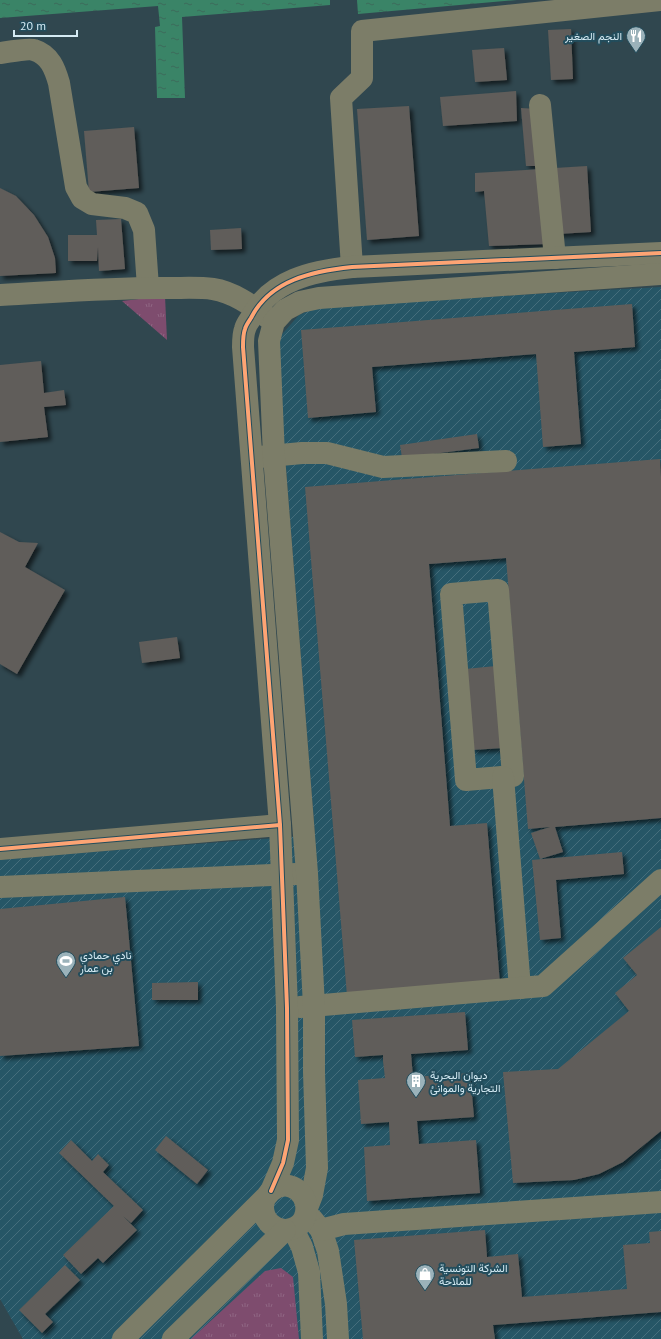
<svg xmlns="http://www.w3.org/2000/svg" width="661" height="1339" font-family="'PT Sans',Vazirmatn,sans-serif">
<style>
.industrial{fill:url(#industrial-furrows)}
.grass{fill:url(#grass-tufts)}
.water{fill:url(#water-ripples)}
.building{fill:#605d5a;filter:url(#shadow)}
.lines{fill:none;stroke-linecap:round;stroke-linejoin:round}
.minor{stroke:#7c7d68;stroke-width:22}
.cycleway-casing{stroke:#234d5c;stroke-width:6}
.cycleway{stroke:#fda474;stroke-width:4}
.labels{text-anchor:middle;dominant-baseline:central;stroke-width:4;stroke-linejoin:round;paint-order:stroke}
.poi-label{font-size:11px;fill:#d5ebf4;stroke:#234d5c;text-anchor:start}
</style>
<defs>
<pattern id="industrial-furrows" width="10" height="10" patternUnits="userSpaceOnUse"><rect width="10" height="10" fill="#265666"/><path d="M-1 1l2-2M0 10L10 0M9 11l2-2" fill="none" stroke="#456e7c"/></pattern>
<pattern id="grass-tufts" width="24" height="20" patternUnits="userSpaceOnUse"><rect width="24" height="20" fill="#7e4c6e"/><path d="M3 7l-1-3M5 7V3M7 7l1-3M15 17l-1-3M17 17v-4M19 17l1-3" fill="none" stroke="#8f6683"/></pattern>
<pattern id="water-ripples" width="26" height="14" patternUnits="userSpaceOnUse"><rect width="26" height="14" fill="#3a8467"/><path d="M2 4q2-2 4 0t4 0M15 11q2-2 4 0t4 0" fill="none" stroke="#3c6b5b"/></pattern>
<filter id="shadow"><feDropShadow dx="3.5" dy="3.5" stdDeviation="2" flood-color="#0009"/></filter>
</defs>
<rect width="100%" height="100%" fill="#30474f"/>
<polygon class="industrial" points="661,287 661,1339 23,1339 0,1299 0,859 315,835 276,341 299,315 321,306"/>
<g class="grass">
<polygon points="165,296 167,340 122,301"/>
<polygon points="281,1268 293,1277 299,1339 191,1339 265,1271"/>
</g>
<g class="water">
<polygon points="0,0 330,0 330,5 182,17 185,98 157,98 155,27 160,26 158,6 0,18"/>
<polygon points="357,0 517,0 358,14"/>
</g>
<g class="building">
<polygon points="571,29 573,79 551,80 548,30"/>
<polygon points="504,48 507,80 475,82 472,50"/>
<polygon points="516,91 517,121 443,126 440,97"/>
<polygon points="409,106 419,236 367,240 357,109"/>
<polygon points="521,108 537,109 538,166 526,166"/>
<polygon points="134,127 139,188 89,192 84,131"/>
<polygon points="587,166 591,232 558,234 555,168"/>
<polygon points="542,169 547,244 489,246 484,191 475,192 475,173"/>
<polygon points="0,188 16,196 34,215 48,237 55,258 56,273 0,276"/>
<polygon points="121,219 125,269 99,271 98,247 97,261 68,261 68,235 97,235 96,220"/>
<polygon points="241,228 242,249 211,250 210,230"/>
<polygon points="632,304 635,347 574,352 581,444 543,447 536,354 372,367 376,412 308,418 301,330"/>
<polygon points="41,361 44,393 64,390 66,405 44,407 48,437 0,442 0,365"/>
<polygon points="477,434 479,448 402,458 400,445"/>
<polygon points="660,459 661,477 661,818 555,827 563,852 540,859 531,833 550,827 528,829 506,558 429,564 450,826 487,823 500,984 347,996 305,487"/>
<polygon points="0,532 19,542 38,543 25,567 65,590 17,674 0,664"/>
<polygon points="177,637 180,658 142,663 139,642"/>
<polygon points="496,666 503,748 472,750 465,669"/>
<polygon points="622,852 624,874 556,880 561,938 540,940 532,860"/>
<polygon points="125,897 139,1046 0,1056 0,909"/>
<polygon points="661,927 661,1131 623,1162 599,1174 574,1180 513,1183 503,1072 558,1069 629,1011 615,993 637,975 623,958"/>
<polygon points="198,982 198,1000 152,1000 152,983"/>
<polygon points="465,1012 468,1050 411,1054 413,1077 470,1073 474,1117 417,1121 419,1144 476,1140 480,1193 367,1201 364,1147 390,1145 389,1122 361,1124 358,1080 385,1078 383,1061 383,1055 355,1057 352,1020"/>
<polygon points="166,1136 208,1170 197,1184 155,1150"/>
<polygon points="71,1140 92,1161 98,1154 109,1165 103,1172 143,1210 131,1223 123,1216 137,1230 103,1263 98,1258 81,1274 63,1255 114,1206 59,1153"/>
<polygon points="485,1230 487,1257 518,1254 522,1297 627,1289 623,1245 650,1243 649,1232 661,1231 661,1312 493,1325 495,1339 363,1339 354,1240"/>
<polygon points="65,1265 80,1280 45,1314 53,1322 42,1333 19,1310"/>
</g>
<g class="lines">
<g class="minor">
<path d="M 0,53 C 7,52 29,48 34,50 C 50,55 55,69 59,83 L 76,187 L 82,198 L 92,204 L 125,208 L 137,213 L 144,230 L 148,287"/>
<polyline points="540,105 555,258"/>
<polyline points="352,267 341,98 362,78 362,31 661,0"/>
<path d="M 0,295 C 57,292 113,287 170,288 C 184,288 199,287 213,289 C 233,292 251,305 267,317"/>
<polyline points="259,457 302,453 327,453 383,467 506,461"/>
<polygon points="498,590 513,776 466,780 451,594"/>
<polyline points="503,777 520,988"/>
<polyline points="0,849 280,825"/>
<polyline points="0,887 296,874"/>
<polyline points="300,1007 543,986 661,880"/>
<path d="M 271,1191 L 283,1163 L 288,1140 L 287,1008 L 280,825 L 243,347 C 243,341 243,334 245,329 C 246,325 249,321 251,318 C 270,280 313,271 352,267 L 661,253"/>
<polyline points="307,1208 312,1195 317,1168 314,1072 314,1006 307,873 274,456 269,341 274,322 285,310 300,302 319,298 661,274"/>
<polyline points="312,1219 321,1230 328,1251 336,1304 338,1339"/>
<polyline points="293,1229 302,1247 309,1272 312,1339"/>
<polyline points="321,1230 344,1224 661,1202"/>
<path d="M 123,1339 L 265,1198 C 267,1196 269,1193 271,1191 C 290,1175 314,1197 304,1219 C 301,1225 294,1229 287,1230 C 274,1231 263,1220 263,1207 C 263,1204 264,1201 265,1198"/>
<polyline points="173,1339 285,1230"/>
</g>
<g class="cycleway-casing">
<g id="cycleway">
<polyline points="0,849 280,825"/>
<path d="M 271,1191 L 283,1163 L 288,1140 L 287,1008 L 280,825 L 243,347 C 243,341 243,334 245,329 C 246,325 249,321 251,318 C 270,280 313,271 352,267 L 661,253"/>
</g>
</g>
<use href="#cycleway" class="cycleway"/>
</g>
<defs>
<g id="restaurant-pin" transform="scale(1)"><path d="M0 17L-7.5 6A9.5 9.5 0 1 1 7.5 6Z" fill="#9bb2ba" stroke="#234d5c"/><path d="M-5-6h1v4h1v-4h1v4h1v-4h1v5L-1.5 .5V6h-2V.5L-5-1ZM5-6V6H3V1.5H1.5Q1.5-4 5-6Z" fill="#fff"/></g>
<g id="stadium-pin" transform="scale(1)"><path d="M0 17L-7.5 6A9.5 9.5 0 1 1 7.5 6Z" fill="#9bb2ba" stroke="#234d5c"/><path d="M0-5a6.5 5 0 1 0 0 10a6.5 5 0 1 0 0-10ZM-3.5-1.8h7v3.6h-7Z" fill="#fff"/></g>
<g id="building-pin" transform="scale(1)"><path d="M0 17L-7.5 6A9.5 9.5 0 1 1 7.5 6Z" fill="#9bb2ba" stroke="#234d5c"/><path d="M-4-6H4V6H1V3H-1V6H-4ZM-2.5-4.3h1.7v1.8h-1.7ZM.8-4.3h1.7v1.8H.8ZM-2.5-1h1.7V.8h-1.7ZM.8-1h1.7V.8H.8Z" fill="#fff"/></g>
<g id="shop-pin" transform="scale(1)"><path d="M0 17L-7.5 6A9.5 9.5 0 1 1 7.5 6Z" fill="#9bb2ba" stroke="#234d5c"/><path d="M-5-2.5h2.3a2.7 3.5 0 0 1 5.4 0H5L5.5 6h-11ZM-1.5-2.5h3a1.5 2.3 0 0 0-3 0Z" fill="#fff"/></g>
</defs>
<g fill-rule="evenodd">
<use href="#restaurant-pin" x="636" y="36"/>
<use href="#stadium-pin" x="66" y="961"/>
<use href="#building-pin" x="416" y="1081"/>
<use href="#shop-pin" x="425" y="1274"/>
</g>
<g class="labels">
<g class="poi-label">
<text x="622" y="36" text-anchor="end">النجم الصغير</text>
<text x="80" y="955">نادي حمادي<tspan x="80" dy="13">بن عمار</tspan></text>
<text x="430" y="1075">ديوان البحرية<tspan x="430" dy="13">التجارية والموانئ</tspan></text>
<text x="439" y="1268">الشركة التونسية<tspan x="439" dy="13">للملاحة</tspan></text>
</g>
</g>
<path d="M14 30v6h63v-6" fill="none" stroke="#d5ebf4" stroke-width="2"/>
<text x="20" y="30" font-size="12" fill="#d5ebf4" stroke="#234d5c" stroke-width="3" paint-order="stroke">20 m</text>
</svg>
